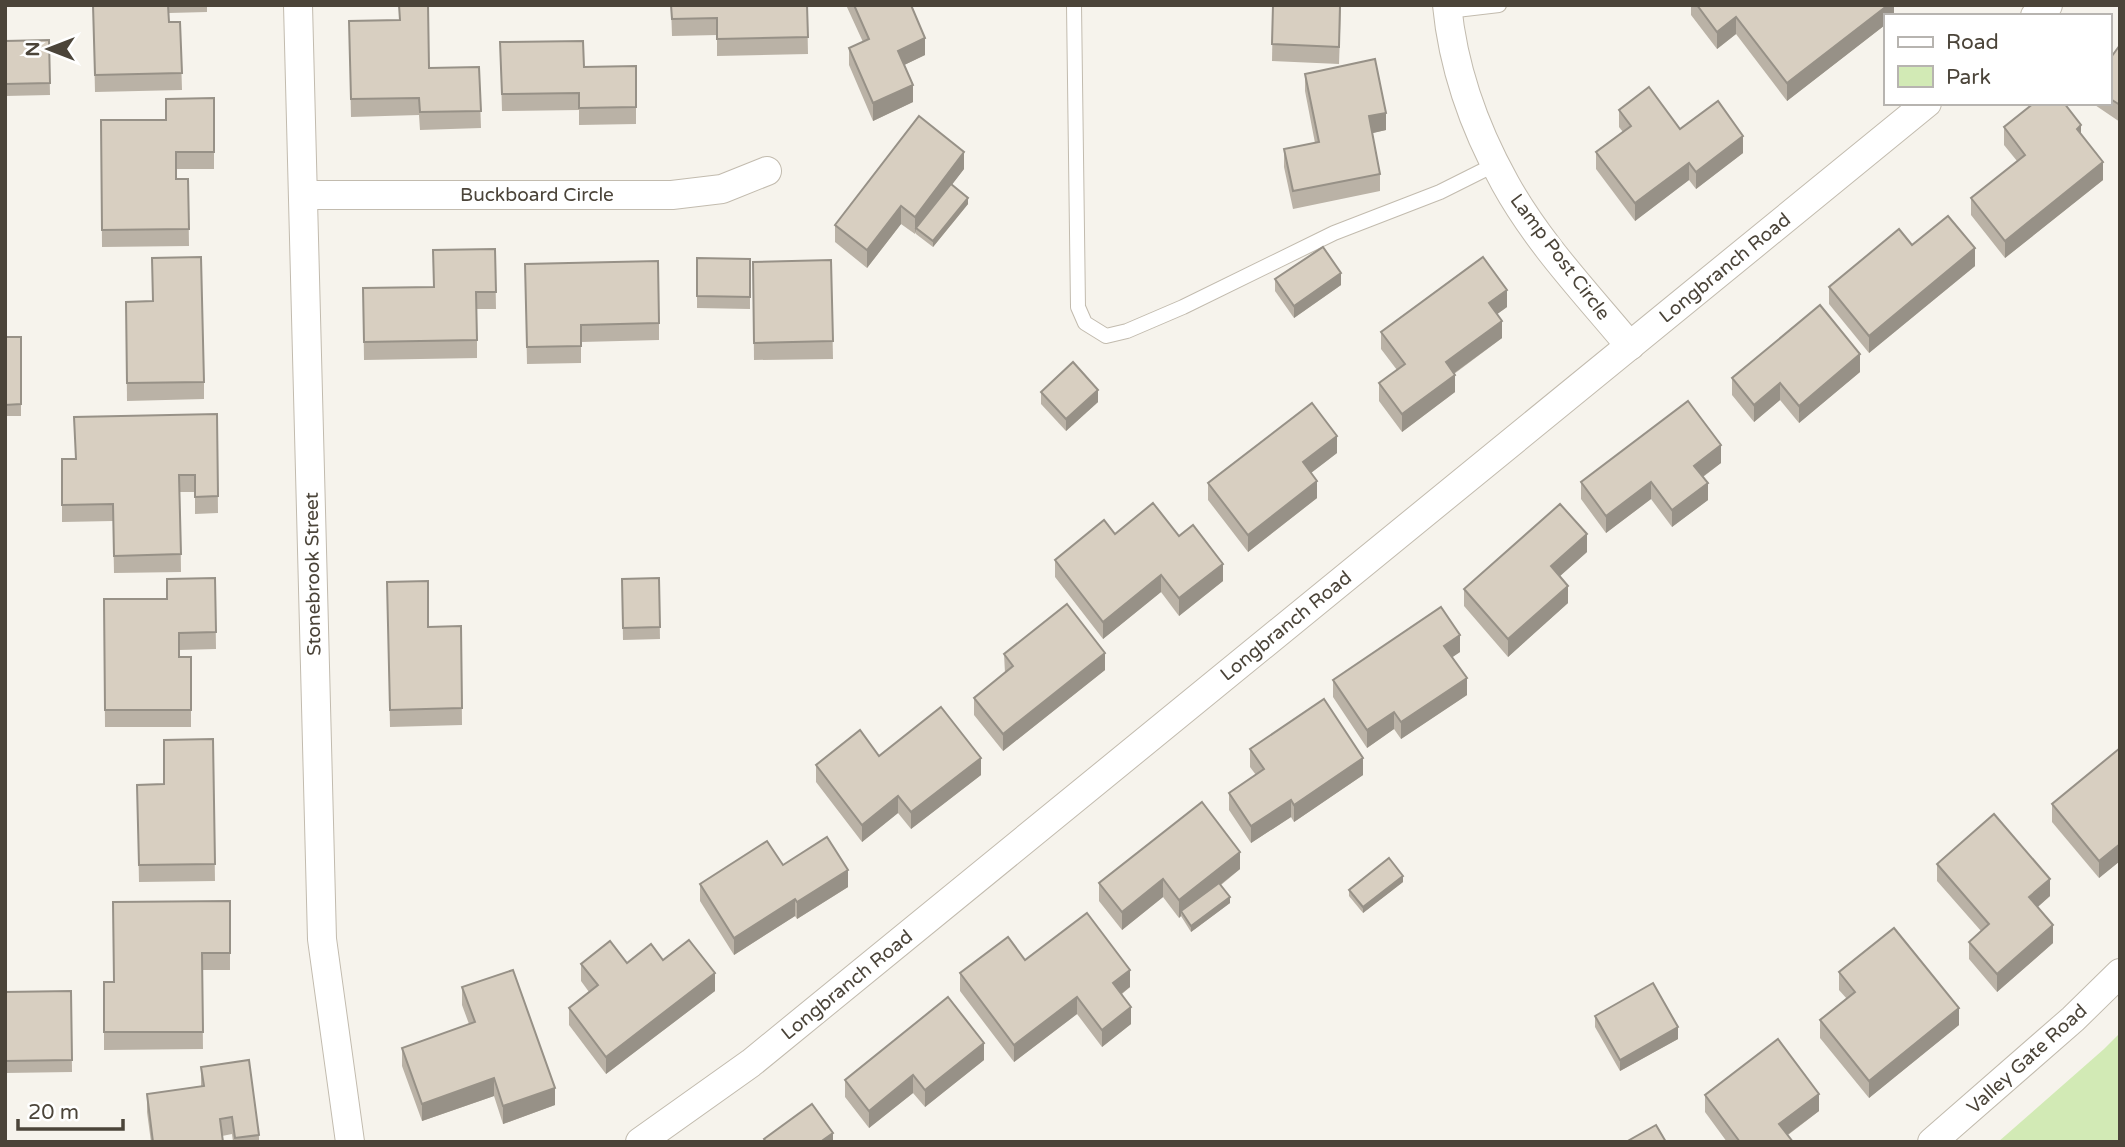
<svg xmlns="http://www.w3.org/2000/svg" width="2125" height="1147" font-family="'Varela Round',sans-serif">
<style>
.green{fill:#d2eab5}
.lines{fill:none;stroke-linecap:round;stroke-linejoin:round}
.lane-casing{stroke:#c2bbae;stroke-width:16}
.street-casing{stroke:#c2bbae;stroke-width:30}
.lane{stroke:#fff;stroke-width:14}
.street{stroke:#fff;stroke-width:28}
.wall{fill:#bab2a6}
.shaded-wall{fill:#979187}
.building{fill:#d8cfc1;stroke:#979187;stroke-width:2}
.labels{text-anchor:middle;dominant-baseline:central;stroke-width:6;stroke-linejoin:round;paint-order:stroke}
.street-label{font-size:19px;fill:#4b4439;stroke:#fff}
</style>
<rect width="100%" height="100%" fill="#f6f3ec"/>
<polygon class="green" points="2120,1033 2120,1142 1998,1142 2104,1049"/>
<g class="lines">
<g class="lane-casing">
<g id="lane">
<polyline points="1074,5 1078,307 1085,323 1106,336 1127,331 1183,307 1334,233 1440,192 1496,164"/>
<polyline points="1448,11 1499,5"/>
</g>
</g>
<g class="street-casing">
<g id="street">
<polyline points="298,5 322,939 350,1142"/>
<path d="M 1447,5 C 1453,67 1475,129 1505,183 C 1538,243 1587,294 1630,346"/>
<polyline points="2035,16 2048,5"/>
<polyline points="303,195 672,195 722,189 767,171"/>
<polyline points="640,1142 751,1063 1927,103"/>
<polyline points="1932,1142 2073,1019 2120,973"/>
</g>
</g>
<use href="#lane" class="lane"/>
<use href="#street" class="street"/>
</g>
<g class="wall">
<polygon points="93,5 207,5 207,12 169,13 169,22 180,22 182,90 95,92"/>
<polygon points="399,5 429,68 479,67 481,128 420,130 419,115 351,117 349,21 399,20"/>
<polygon points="671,5 807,5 808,54 717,56 717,35 672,36"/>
<polygon points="846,5 911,5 925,55 904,65 913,102 873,121 849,65 849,48 863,42"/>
<polygon points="1273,5 1341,5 1339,64 1272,61"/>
<polygon points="1691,5 1894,5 1894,16 1885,16 1885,25 1787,101 1736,34 1717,49 1691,15"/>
<polygon points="49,40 50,95 5,96 5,41"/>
<polygon points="500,42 584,67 636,66 636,124 579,125 579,110 502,111"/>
<polygon points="2120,45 2120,122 2092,103 2109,103 2109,60"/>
<polygon points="1305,74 1386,130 1372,133 1380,174 1380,191 1293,209 1284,167 1284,149 1315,143 1305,91"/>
<polygon points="214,98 214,169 176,169 176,179 188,179 189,246 102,247 101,120 166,120"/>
<polygon points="1619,110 1680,129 1743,153 1696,189 1689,180 1635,221 1596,169 1596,152 1623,132 1619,127"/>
<polygon points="2004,127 2081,135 2103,180 2005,258 1971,215 1971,198 2017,161 2004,145"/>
<polygon points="964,169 952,184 968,204 933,247 916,234 916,232 915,234 901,224 867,268 835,242 835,225"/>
<polygon points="1912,245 1975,266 1869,353 1829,304 1829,287"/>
<polygon points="495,249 496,309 477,309 477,358 364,360 363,288 434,287"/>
<polygon points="697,258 750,259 750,309 697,308"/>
<polygon points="831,260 833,359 754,360 753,262"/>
<polygon points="525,264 659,323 659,340 581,342 581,363 527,364"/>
<polygon points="1275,279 1341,285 1294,318 1275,291"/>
<polygon points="126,302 204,382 204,399 127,401"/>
<polygon points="1507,307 1497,314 1502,338 1454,374 1455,392 1402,432 1379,401 1379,383 1397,370 1381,349 1381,332"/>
<rect x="5" y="337" width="16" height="79"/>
<polygon points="1860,372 1799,423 1780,400 1754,422 1732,395 1732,378"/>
<polygon points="1041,392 1098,402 1066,431 1041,404"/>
<polygon points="217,414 218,513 195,514 195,492 180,492 181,572 114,573 113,521 62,522 62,459 75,459"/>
<polygon points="1337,453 1311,473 1317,498 1248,552 1208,500 1208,483"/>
<polygon points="1721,463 1703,477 1708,500 1672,527 1651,499 1606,533 1581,499 1581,482"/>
<polygon points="1115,534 1179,536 1223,581 1179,616 1161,592 1103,639 1055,577 1055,560"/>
<polygon points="1587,552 1560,576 1568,603 1508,657 1464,606 1464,589"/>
<polygon points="215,578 216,649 179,650 179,657 191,657 191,727 105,727 104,599 167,599"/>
<polygon points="659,578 660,639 623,640 622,579"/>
<polygon points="387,582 428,627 461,626 462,725 390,727"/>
<polygon points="1460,652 1452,657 1467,695 1401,739 1394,729 1367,748 1333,697 1333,680"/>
<polygon points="1004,654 1105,670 1003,751 974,715 974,698 1005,673"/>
<polygon points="213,739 215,881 139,882 137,785 164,784"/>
<polygon points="2120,748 2120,861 2099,878 2052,822 2052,804"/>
<polygon points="1250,749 1363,775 1294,822 1291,817 1251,843 1229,810 1229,793 1256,775 1250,767"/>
<polygon points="879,756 981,775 911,829 898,813 862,842 816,782 816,765"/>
<polygon points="1937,864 2050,896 2037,907 2053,943 1997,992 1969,959 1969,942 1981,931 1937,881"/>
<polygon points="1240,869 1221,885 1230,903 1191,932 1181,916 1179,918 1163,897 1122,930 1099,901 1099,883"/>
<polygon points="1403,882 1363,913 1349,896 1349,890"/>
<polygon points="700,884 848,887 797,919 795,916 734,955 700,901"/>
<polygon points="230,901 230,970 202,970 203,1049 104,1050 104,982 114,982"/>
<polygon points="663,960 715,991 606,1074 569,1025 569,1008 589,992 581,981 581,964 627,963"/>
<polygon points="1025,960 1130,987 1122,994 1131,1024 1102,1047 1077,1014 1014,1062 960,991 960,973"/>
<polygon points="1839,972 1959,1025 1869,1098 1820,1038 1820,1020 1847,999 1839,990"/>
<polygon points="462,987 555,1105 503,1124 494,1096 422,1121 402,1066 402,1048 469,1024 462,1005"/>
<polygon points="71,991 72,1072 5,1073 5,992"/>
<polygon points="1595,1016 1678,1039 1620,1071 1595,1027"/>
<polygon points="984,1060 925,1107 913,1093 869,1128 845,1097 845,1080"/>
<polygon points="201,1067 259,1135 259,1142 233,1142 232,1134 222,1136 223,1142 151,1142 147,1112 147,1094 201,1086"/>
<polygon points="1705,1095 1819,1111 1788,1135 1793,1142 1727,1142 1705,1112"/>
</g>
<g class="shaded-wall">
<polygon points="1888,5 1894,5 1894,16 1885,16 1885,25 1787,101 1787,83"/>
<polygon points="1736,17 1736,34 1717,49 1717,32"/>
<polygon points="925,38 925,55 898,68 898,51"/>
<polygon points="913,85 913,102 873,121 873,103"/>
<polygon points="1386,113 1386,130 1369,134 1369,116"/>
<polygon points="2081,125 2081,142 2077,129"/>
<polygon points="1743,136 1743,153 1696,189 1696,172"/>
<polygon points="964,152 964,169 918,229 916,228 915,234 915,217"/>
<polygon points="2103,162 2103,180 2005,258 2005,241"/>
<polygon points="1689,163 1689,180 1635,221 1635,203"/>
<polygon points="968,198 968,204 933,247 933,241"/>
<polygon points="901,206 901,224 867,268 867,250"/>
<polygon points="1975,248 1975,266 1869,353 1869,336"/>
<polygon points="1341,273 1341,285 1294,318 1294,306"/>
<polygon points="1507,290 1507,307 1489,320 1489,303"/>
<polygon points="1502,321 1502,338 1446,379 1446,362"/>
<polygon points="1860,354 1860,372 1799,423 1799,406"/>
<polygon points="1455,375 1455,392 1402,432 1402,414"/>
<polygon points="1780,383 1780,400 1754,422 1754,405"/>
<polygon points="1098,390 1098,402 1066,431 1066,419"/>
<polygon points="1337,436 1337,453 1303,479 1303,462"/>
<polygon points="1721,445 1721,463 1694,483 1694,466"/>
<polygon points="1317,481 1317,498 1248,552 1248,535"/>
<polygon points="1651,482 1651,499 1606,533 1606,516"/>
<polygon points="1708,483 1708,500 1672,527 1672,510"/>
<polygon points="1587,534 1587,552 1551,584 1551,566"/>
<polygon points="1223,564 1223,581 1179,616 1179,598"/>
<polygon points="1161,575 1161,592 1103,639 1103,622"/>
<polygon points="1568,586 1568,603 1508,657 1508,639"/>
<polygon points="1460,635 1460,652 1444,663 1444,646"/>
<polygon points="1105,653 1105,670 1003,751 1003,734"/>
<polygon points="1467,678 1467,695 1401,739 1401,722"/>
<polygon points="1394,712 1394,729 1367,748 1367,730"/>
<polygon points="981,758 981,775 911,829 911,812"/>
<polygon points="1363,758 1363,775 1294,822 1294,805"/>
<polygon points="898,796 898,813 862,842 862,825"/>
<polygon points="1291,800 1291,817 1251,843 1251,826"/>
<polygon points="2120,844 2120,861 2099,878 2099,861"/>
<polygon points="1240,852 1240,869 1183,914 1181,911 1181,916 1179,918 1179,900"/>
<polygon points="848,870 848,887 797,919 797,902"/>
<polygon points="1403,876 1403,882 1363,913 1363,907"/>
<polygon points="1163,879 1163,897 1122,930 1122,912"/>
<polygon points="2050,879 2050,896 2029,915 2029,897"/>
<polygon points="1230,897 1230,903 1191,932 1191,926"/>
<polygon points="795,899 795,916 734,955 734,938"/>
<polygon points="2053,925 2053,943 1997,992 1997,974"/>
<polygon points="1130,970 1130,987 1113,1000 1113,983"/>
<polygon points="715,973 715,991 606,1074 606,1057"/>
<polygon points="1077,997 1077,1014 1014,1062 1014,1045"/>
<polygon points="1131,1007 1131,1024 1102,1047 1102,1030"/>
<polygon points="1959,1008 1959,1025 1869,1098 1869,1081"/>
<polygon points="1678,1027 1678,1039 1620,1071 1620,1060"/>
<polygon points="984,1043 984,1060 925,1107 925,1090"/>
<polygon points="913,1075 913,1093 869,1128 869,1111"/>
<polygon points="494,1078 494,1096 422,1121 422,1104"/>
<polygon points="555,1088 555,1105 503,1124 503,1106"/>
<polygon points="1819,1094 1819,1111 1779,1141 1779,1124"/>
<polygon points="833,1133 833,1142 823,1142 823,1140"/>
</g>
<g class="building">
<polygon points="93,5 168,5 169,22 180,22 182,73 95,75"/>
<polygon points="399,5 428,5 429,68 479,67 481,111 420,112 419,98 351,99 349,21 400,20"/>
<polygon points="671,5 807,5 808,37 717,39 717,18 672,19"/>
<polygon points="854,5 911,5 925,38 898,51 913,85 873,103 849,48 869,39"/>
<polygon points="1273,5 1340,5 1339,47 1272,44"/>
<polygon points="1697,5 1888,5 1787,83 1736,17 1717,32"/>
<polygon points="49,40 50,83 5,84 5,41"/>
<polygon points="583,41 584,67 636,66 636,107 579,108 579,93 502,94 500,42"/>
<polygon points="2120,45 2120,105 2109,98 2109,60"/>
<polygon points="1375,59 1386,113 1369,116 1380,174 1293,191 1284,149 1319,142 1305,74"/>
<polygon points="1649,87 1680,129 1718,101 1743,136 1696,172 1689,163 1635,203 1596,152 1631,126 1619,110"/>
<polygon points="214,98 214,152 176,152 176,179 188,179 189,229 102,230 101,120 166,120 166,99"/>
<polygon points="2034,103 2064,103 2081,125 2077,129 2103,162 2005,241 1971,198 2025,155 2004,127"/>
<polygon points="919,116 964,152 915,217 901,206 867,250 835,225"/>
<polygon points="951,184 968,198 933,241 916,228"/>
<polygon points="1948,216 1975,248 1869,336 1829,287 1899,229 1912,245"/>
<polygon points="1323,247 1341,273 1294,306 1275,279"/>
<polygon points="495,249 496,292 476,292 477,340 364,342 363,288 434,287 433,250"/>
<polygon points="201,257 204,382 127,383 126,302 153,301 152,258"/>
<polygon points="1483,257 1507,290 1489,303 1502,321 1446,362 1455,375 1402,414 1379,383 1405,364 1381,332"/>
<polygon points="697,258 750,259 750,297 697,296"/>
<polygon points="831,260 833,341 754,343 753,262"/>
<polygon points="658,261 659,323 581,325 581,346 527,347 525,264"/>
<polygon points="1820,305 1860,354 1799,406 1780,383 1754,405 1732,378"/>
<polygon points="5,337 21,337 21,404 5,405"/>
<polygon points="1073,362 1098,390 1066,419 1041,392"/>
<polygon points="1688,401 1721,445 1694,466 1708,483 1672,510 1651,482 1606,516 1581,482"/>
<polygon points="1312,403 1337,436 1303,462 1317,481 1248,535 1208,483"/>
<polygon points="217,414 218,496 195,497 195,475 179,475 181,554 114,556 113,504 62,505 62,459 76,459 74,417"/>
<polygon points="1153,503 1179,536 1193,525 1223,564 1179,598 1161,575 1103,622 1055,560 1104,520 1115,534"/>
<polygon points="1560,504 1587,534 1551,566 1568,586 1508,639 1464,589"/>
<polygon points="215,578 216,632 179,633 179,657 191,657 191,710 105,710 104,599 167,599 167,579"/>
<polygon points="659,578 660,627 623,628 622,579"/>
<polygon points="428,581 428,627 461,626 462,708 390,710 387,582"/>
<polygon points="1067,604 1105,653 1003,734 974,698 1013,666 1004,654"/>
<polygon points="1441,607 1460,635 1444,646 1467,678 1401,722 1394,712 1367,730 1333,680"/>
<polygon points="1324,699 1363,758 1294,805 1291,800 1251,826 1229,793 1264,769 1250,749"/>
<polygon points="941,707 981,758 911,812 898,796 862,825 816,765 860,730 879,756"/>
<polygon points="213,739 215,864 139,865 137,785 164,784 164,740"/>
<polygon points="2120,748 2120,844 2099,861 2052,804"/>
<polygon points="1202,802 1240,852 1179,900 1163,879 1122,912 1099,883"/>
<polygon points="1994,814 2050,879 2029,897 2053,925 1997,974 1969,942 1989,924 1937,864"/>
<polygon points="827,837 848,870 797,902 795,899 734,938 700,884 767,841 783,865"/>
<polygon points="1389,858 1403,876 1363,907 1349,890"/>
<polygon points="1219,883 1230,897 1191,926 1181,911"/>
<polygon points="230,901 230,953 202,953 203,1032 104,1032 104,982 114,982 113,902"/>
<polygon points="1087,913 1130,970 1113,983 1131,1007 1102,1030 1077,997 1014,1045 960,973 1008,937 1025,960"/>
<polygon points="1894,928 1959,1008 1869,1081 1820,1020 1855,992 1839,972"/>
<polygon points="689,940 715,973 606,1057 569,1008 598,985 581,964 610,941 627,963 651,944 663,960"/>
<polygon points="513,970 555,1088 503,1106 494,1078 422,1104 402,1048 475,1022 462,987"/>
<polygon points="1653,983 1678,1027 1620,1060 1595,1016"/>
<polygon points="71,991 72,1060 5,1061 5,992"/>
<polygon points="948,997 984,1043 925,1090 913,1075 869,1111 845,1080"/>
<polygon points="1778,1039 1819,1094 1779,1124 1793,1142 1740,1142 1705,1095"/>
<polygon points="249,1060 259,1135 235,1138 232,1117 220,1119 223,1142 153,1142 147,1094 204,1086 201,1067"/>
<polygon points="812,1104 833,1133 823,1140 824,1142 766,1142 764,1139"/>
<polygon points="1656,1125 1666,1142 1626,1142"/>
</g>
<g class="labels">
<g class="street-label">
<text x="537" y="195">Buckboard Circle</text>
<text transform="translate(1560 257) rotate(53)">Lamp Post Circle</text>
<text transform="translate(1725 268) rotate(-39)">Longbranch Road</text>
<text transform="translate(313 574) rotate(-91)">Stonebrook Street</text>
<text transform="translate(1286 626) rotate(-39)">Longbranch Road</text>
<text transform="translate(847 985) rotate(-39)">Longbranch Road</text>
<text transform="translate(2027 1059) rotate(-42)">Valley Gate Road</text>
</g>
</g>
<rect width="2125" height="1147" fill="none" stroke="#4b4439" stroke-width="14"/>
<rect x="1884" y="14" width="228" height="91" fill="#ffffff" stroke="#b7b4b0" stroke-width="2"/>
<rect x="1898" y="37" width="35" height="10" fill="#ffffff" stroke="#b7b4b0" stroke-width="2"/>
<text x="1946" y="49" font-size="21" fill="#4b4439">Road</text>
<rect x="1898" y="66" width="35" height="21" fill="#d2eab5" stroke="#b7b4b0" stroke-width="2"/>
<text x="1946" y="84" font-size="21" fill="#4b4439">Park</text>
<g transform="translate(49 49) rotate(270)" stroke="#ffffff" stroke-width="5" paint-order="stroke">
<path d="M0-5L12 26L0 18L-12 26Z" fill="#4b4439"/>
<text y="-10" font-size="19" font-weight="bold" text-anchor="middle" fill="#4b4439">N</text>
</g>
<path d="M18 1119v10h105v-10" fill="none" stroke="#4b4439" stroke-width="3.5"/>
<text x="28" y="1119" font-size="21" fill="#4b4439" stroke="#ffffff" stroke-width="5" paint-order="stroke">20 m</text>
</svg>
